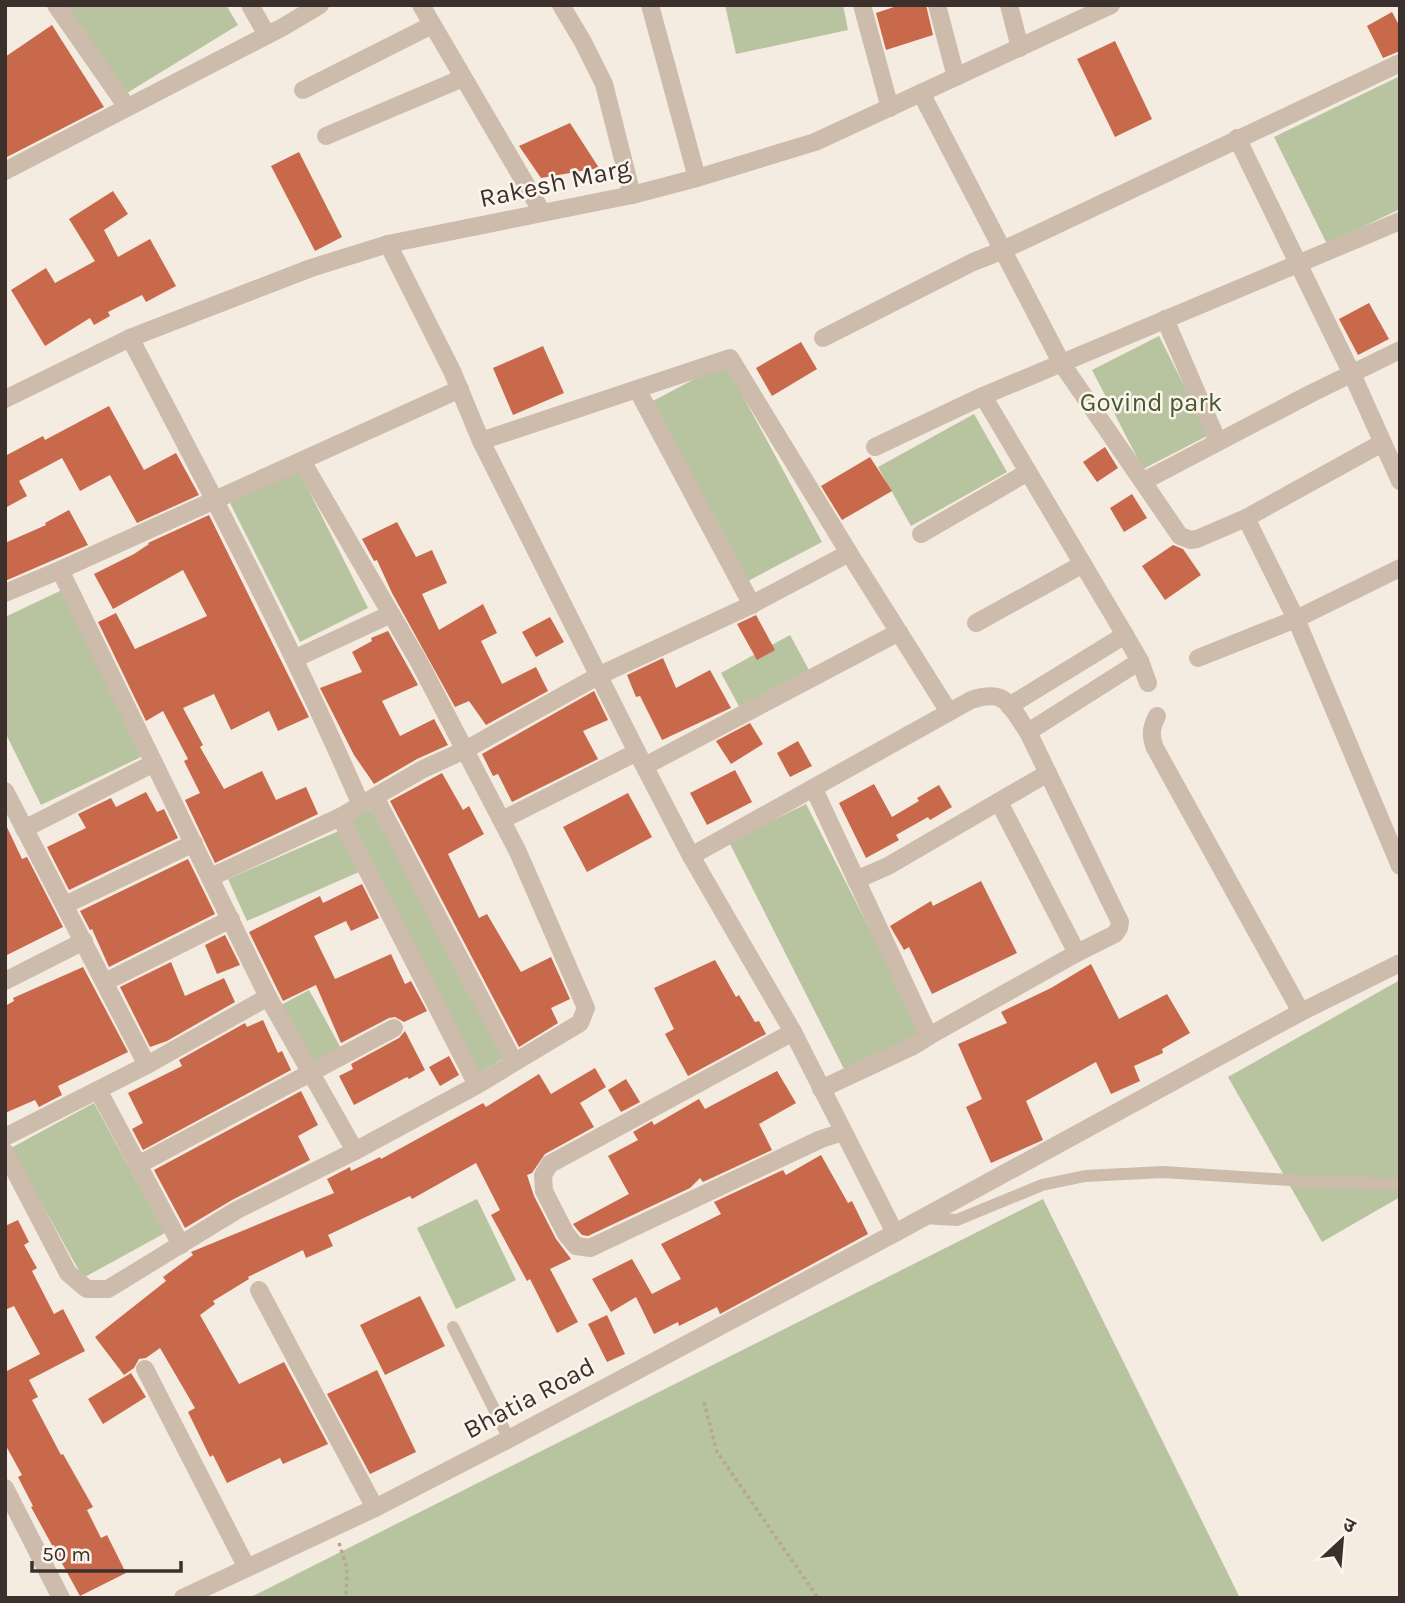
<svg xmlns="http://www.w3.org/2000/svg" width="1405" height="1603" font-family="Karla,'Noto Sans Devanagari',sans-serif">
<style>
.green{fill:#b8c4a0}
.building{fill:#c8694b}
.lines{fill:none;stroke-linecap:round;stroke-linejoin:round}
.path{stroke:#b9a596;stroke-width:3.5;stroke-dasharray:3.5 3.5;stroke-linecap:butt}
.service{stroke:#cdbbac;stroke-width:12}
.minor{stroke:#cdbbac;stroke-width:18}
.labels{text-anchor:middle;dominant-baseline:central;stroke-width:5;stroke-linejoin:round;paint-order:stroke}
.street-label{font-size:26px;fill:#3b302b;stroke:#fbf5ee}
.park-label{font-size:26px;fill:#4a5a2e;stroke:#fbf5ee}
</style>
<rect width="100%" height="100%" fill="#f4ebe1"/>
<g class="green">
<polygon points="66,5 226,5 238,25 122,96"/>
<polygon points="725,5 843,5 848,30 736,54"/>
<polygon points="1400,76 1400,209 1327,244 1274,137"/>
<polygon points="1159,336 1209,435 1143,469 1092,370"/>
<polygon points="725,363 822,542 748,581 651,402"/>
<polygon points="974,414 1007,472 911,526 878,467"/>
<polygon points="298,469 368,608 300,642 230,503"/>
<polygon points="62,590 143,756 41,805 5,732 5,617"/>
<polygon points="790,635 810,672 741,710 721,673"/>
<polygon points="806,804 922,1032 845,1071 729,842"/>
<polygon points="377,807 507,1056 477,1075 348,820"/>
<polygon points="341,830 359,872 247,921 228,879"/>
<polygon points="1400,980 1400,1197 1322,1242 1228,1077"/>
<polygon points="309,990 343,1052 313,1068 279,1006"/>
<polygon points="94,1103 165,1233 83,1278 11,1148"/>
<polygon points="477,1199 516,1280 456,1309 417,1228"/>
<polygon points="1043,1199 1240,1598 249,1598"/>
</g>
<g class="building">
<polygon points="900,5 926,5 933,35 886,50 876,13"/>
<polygon points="1392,12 1400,27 1400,51 1383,58 1367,26"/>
<polygon points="52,25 104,107 5,158 5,57"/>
<polygon points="1115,41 1152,119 1115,137 1077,59"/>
<polygon points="570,123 599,168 541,178 519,146"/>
<polygon points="299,152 342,237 315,251 271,166"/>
<polygon points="113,191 128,214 104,230 118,257 150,239 176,286 146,302 142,295 108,312 110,316 94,325 90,318 45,346 11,290 46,268 55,283 95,261 69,219"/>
<polygon points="1369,303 1389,339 1358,355 1339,319"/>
<polygon points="801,342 817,369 772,396 756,368"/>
<polygon points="543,346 564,393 513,415 493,368"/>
<polygon points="109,406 144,470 176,453 199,495 137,523 110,475 80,491 62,458 19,481 27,496 5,508 5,456 43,436 45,440"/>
<polygon points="1105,447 1118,468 1097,482 1083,462"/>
<polygon points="870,457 892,491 842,520 821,486"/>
<polygon points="1132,494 1147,518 1124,532 1110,508"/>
<polygon points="69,510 88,545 5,581 5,543 46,525 45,523"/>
<polygon points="209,515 309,717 278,731 269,711 231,730 214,694 183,708 203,745 200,747 224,789 262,771 276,800 306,787 318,814 215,863 185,800 200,793 184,761 188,759 163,711 146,721 98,622 116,613 135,649 207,616 183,570 113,609 94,574 134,554 149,544 148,543"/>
<polygon points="397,522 416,557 432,550 447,583 422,594 439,630 483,604 497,633 481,641 502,684 536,667 548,691 486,725 469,701 455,707 392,593 377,560 374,561 362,539"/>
<polygon points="1173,545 1183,549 1201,575 1165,600 1142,566"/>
<polygon points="756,615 775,650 757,660 737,624"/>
<polygon points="550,617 564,642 536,657 522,632"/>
<polygon points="388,631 418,685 382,701 400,736 434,719 448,745 417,759 374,784 354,755 320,688 362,672 352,652 372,641 371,638"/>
<polygon points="663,658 676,688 710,670 731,708 662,740 640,696 636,697 627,675"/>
<polygon points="594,691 608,720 583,731 598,759 512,802 498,774 493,776 482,754"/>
<polygon points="750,723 763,744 731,764 716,741"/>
<polygon points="798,741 812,766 790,777 777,753"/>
<polygon points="735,770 752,802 707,825 690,793"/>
<polygon points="442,773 463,810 469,806 484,834 448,854 479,918 487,914 521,972 551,957 570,999 551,1008 558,1023 519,1047 390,801"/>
<polygon points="874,784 892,817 919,801 917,798 939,785 952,807 930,820 928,817 896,835 899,840 866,858 839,803"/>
<polygon points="146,792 157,812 164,809 178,838 69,890 47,847 86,828 78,814 111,798 116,807"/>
<polygon points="628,793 652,837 587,872 563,827"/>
<polygon points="5,823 22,859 27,857 63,927 5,956"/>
<polygon points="188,859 215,914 109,967 92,929 90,930 80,911"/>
<polygon points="981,881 1017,953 932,994 909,947 904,950 890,926 931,901 933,906"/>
<polygon points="362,884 379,918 351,931 346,921 314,936 335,979 391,954 405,984 411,981 427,1011 404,1022 395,1017 389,1018 341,1043 316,985 283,1001 249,932 320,896 323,903"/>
<polygon points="225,935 240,965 217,974 205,945"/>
<polygon points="715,960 736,997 739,995 755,1022 759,1021 766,1034 688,1076 665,1034 674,1029 654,988"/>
<polygon points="171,962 185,996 224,978 235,1002 167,1041 150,1047 120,987"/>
<polygon points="1091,964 1119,1019 1167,994 1190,1033 1162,1049 1163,1053 1134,1066 1140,1081 1111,1094 1096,1062 1026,1101 1043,1140 991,1163 966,1107 982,1099 958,1044 1007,1023 1001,1012 1051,988"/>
<polygon points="83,967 128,1052 58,1086 62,1095 39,1107 35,1100 5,1113 5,1006 14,1001 13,998"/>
<polygon points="263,1020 278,1053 282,1051 291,1070 143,1150 132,1129 143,1123 128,1093 182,1066 179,1060 245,1023 247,1027"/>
<polygon points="405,1031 425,1070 409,1079 407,1077 354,1105 339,1076 353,1069 351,1064 399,1038"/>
<polygon points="449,1056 459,1075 440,1086 429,1067"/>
<polygon points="595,1068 606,1087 580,1103 594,1127 545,1154 532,1173 527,1175 534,1196 556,1239 571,1259 550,1269 578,1322 557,1333 530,1279 527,1281 491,1215 500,1210 476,1163 412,1199 410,1196 328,1235 333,1246 306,1258 303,1250 248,1277 249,1279 213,1301 215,1304 200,1315 239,1384 284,1362 328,1444 283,1464 280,1458 227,1483 213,1455 210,1457 188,1412 195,1408 160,1348 146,1358 139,1359 134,1368 124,1375 95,1337 166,1281 163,1277 193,1255 191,1252 334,1193 327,1179 350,1167 351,1171 380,1157 381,1159 483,1103 486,1107 539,1074 551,1094"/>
<polygon points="777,1071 796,1103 759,1124 772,1150 703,1182 700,1178 690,1188 588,1236 582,1235 576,1228 573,1224 629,1194 608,1156 638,1140 633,1132 652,1121 654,1125 699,1099 705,1109"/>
<polygon points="626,1079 640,1102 621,1112 608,1090"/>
<polygon points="301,1091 318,1125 298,1136 310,1160 232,1200 185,1228 154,1170"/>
<polygon points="821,1155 848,1203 852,1201 868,1234 720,1314 717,1307 679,1326 678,1322 654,1334 636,1297 611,1312 592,1279 632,1259 652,1294 681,1279 661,1244 721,1214 714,1202 783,1170 786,1175"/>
<polygon points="18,1220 29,1242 24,1245 37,1268 32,1271 54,1314 63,1309 85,1351 29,1380 38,1397 32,1400 61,1455 63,1454 93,1507 87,1510 101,1538 107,1535 126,1573 80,1596 31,1507 33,1506 18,1477 22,1475 5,1444 5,1372 40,1354 14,1306 5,1310 5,1226"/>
<polygon points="420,1296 445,1346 385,1375 360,1325"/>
<polygon points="607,1315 625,1354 607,1362 588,1324"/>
<polygon points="377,1370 416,1452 370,1474 327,1394"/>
<polygon points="131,1373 146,1397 103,1424 88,1399"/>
</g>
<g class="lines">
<g class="path">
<polyline points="704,1402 717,1452 818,1598"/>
<polyline points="339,1543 347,1568 346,1598"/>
</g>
<g class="service">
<polyline points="923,1218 957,1220 1042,1185 1085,1176 1163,1172 1304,1181 1400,1184"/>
<polyline points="453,1327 509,1439"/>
</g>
<g class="minor">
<polyline points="56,5 127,107"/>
<polyline points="250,5 267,35"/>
<polyline points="421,5 542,212"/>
<polyline points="561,5 583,42 604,84 632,195"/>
<polyline points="650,5 697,178"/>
<polyline points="862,5 890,108"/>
<polyline points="937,5 956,77"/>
<polyline points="1009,5 1020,48"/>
<polyline points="303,90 432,25"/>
<polyline points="921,93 1062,364 1180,536 1191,540 1197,539 1246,518 1382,443"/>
<polyline points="326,136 463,78"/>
<polyline points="1237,138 1352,374 1400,481"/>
<polyline points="5,171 283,27 320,5"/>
<polyline points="388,244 452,371 481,441 637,752 691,856 793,1032 895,1233"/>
<polyline points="1165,319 1218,442"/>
<path d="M 130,338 C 211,492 292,646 361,805"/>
<polyline points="823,338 973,262 1001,251 1400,63"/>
<polyline points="637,389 752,605"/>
<polyline points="983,396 1125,635 1140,661 1148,683"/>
<polyline points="5,399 130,338 311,268 388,244 632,195 697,178 815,142 1111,5"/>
<polyline points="481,441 730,358 849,553"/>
<polyline points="875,447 983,396 1400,221"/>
<polyline points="1144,481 1312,393 1400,350"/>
<polyline points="1246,518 1296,619 1400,866"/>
<polyline points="921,534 1028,472"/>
<polyline points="60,570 460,389"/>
<polyline points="5,593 60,570 268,997 355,1151 477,1085 580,1023 586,1008 518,852 419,662 302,461"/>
<polyline points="976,623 1083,564"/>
<polyline points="1198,658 1296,619 1400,568"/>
<polyline points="294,659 391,614"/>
<polyline points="1009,706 1125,635"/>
<path d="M 1157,716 C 1151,728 1150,735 1155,748 L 1301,1012"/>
<polyline points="1028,732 1140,661"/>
<polyline points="645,766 899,632"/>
<polyline points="814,789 929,1036 913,1046 821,1089"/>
<polyline points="5,791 147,1065 268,997"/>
<polyline points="375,797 514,1062"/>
<polyline points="340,817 477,1085"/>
<polyline points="502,820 637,752"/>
<polyline points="24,829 154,763"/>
<path d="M 691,856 L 971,700 C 1007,688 1009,705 1028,732 L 1120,922 L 1119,928 L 1115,934 L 1077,953 L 999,802"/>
<polyline points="211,877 340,817 423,769 465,750 598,676 749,606 849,553 949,712"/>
<polyline points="856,880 888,866 1048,773"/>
<polyline points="65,905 194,843"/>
<polyline points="5,981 84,941"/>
<polyline points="105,982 231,919"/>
<polyline points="793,1032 550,1164 543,1175 544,1191 566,1234 576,1246 590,1248 821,1139 843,1132"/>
<polyline points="929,1036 1077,953"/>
<polyline points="98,1090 181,1245"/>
<polyline points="5,1137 147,1065"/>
<polyline points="5,1152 68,1273 87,1289 108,1289 237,1210 355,1151"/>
<polyline points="138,1165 394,1028"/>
<polyline points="259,1290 375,1508"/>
<polyline points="145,1369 247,1568"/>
<polyline points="5,1488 61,1598"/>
<polyline points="183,1598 375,1508 509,1439 895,1233 1301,1012 1400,963"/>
</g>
</g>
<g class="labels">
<g class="street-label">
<text transform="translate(555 183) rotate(-12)">Rakesh Marg</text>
<text transform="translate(529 1398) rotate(-28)">Bhatia Road</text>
</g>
<g class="park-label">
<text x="1151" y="402">Govind park</text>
</g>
</g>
<rect width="1405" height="1603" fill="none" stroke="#3b302b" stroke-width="14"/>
<g transform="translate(1342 1540) rotate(26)" stroke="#fbf5ee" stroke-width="5" paint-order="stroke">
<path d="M0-5L12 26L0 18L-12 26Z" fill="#3b302b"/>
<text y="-10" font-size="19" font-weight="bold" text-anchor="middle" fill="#3b302b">उ</text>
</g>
<path d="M32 1561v10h149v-10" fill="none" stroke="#3b302b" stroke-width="3.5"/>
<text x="42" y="1561" font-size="21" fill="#3b302b" stroke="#fbf5ee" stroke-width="5" paint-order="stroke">50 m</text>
</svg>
